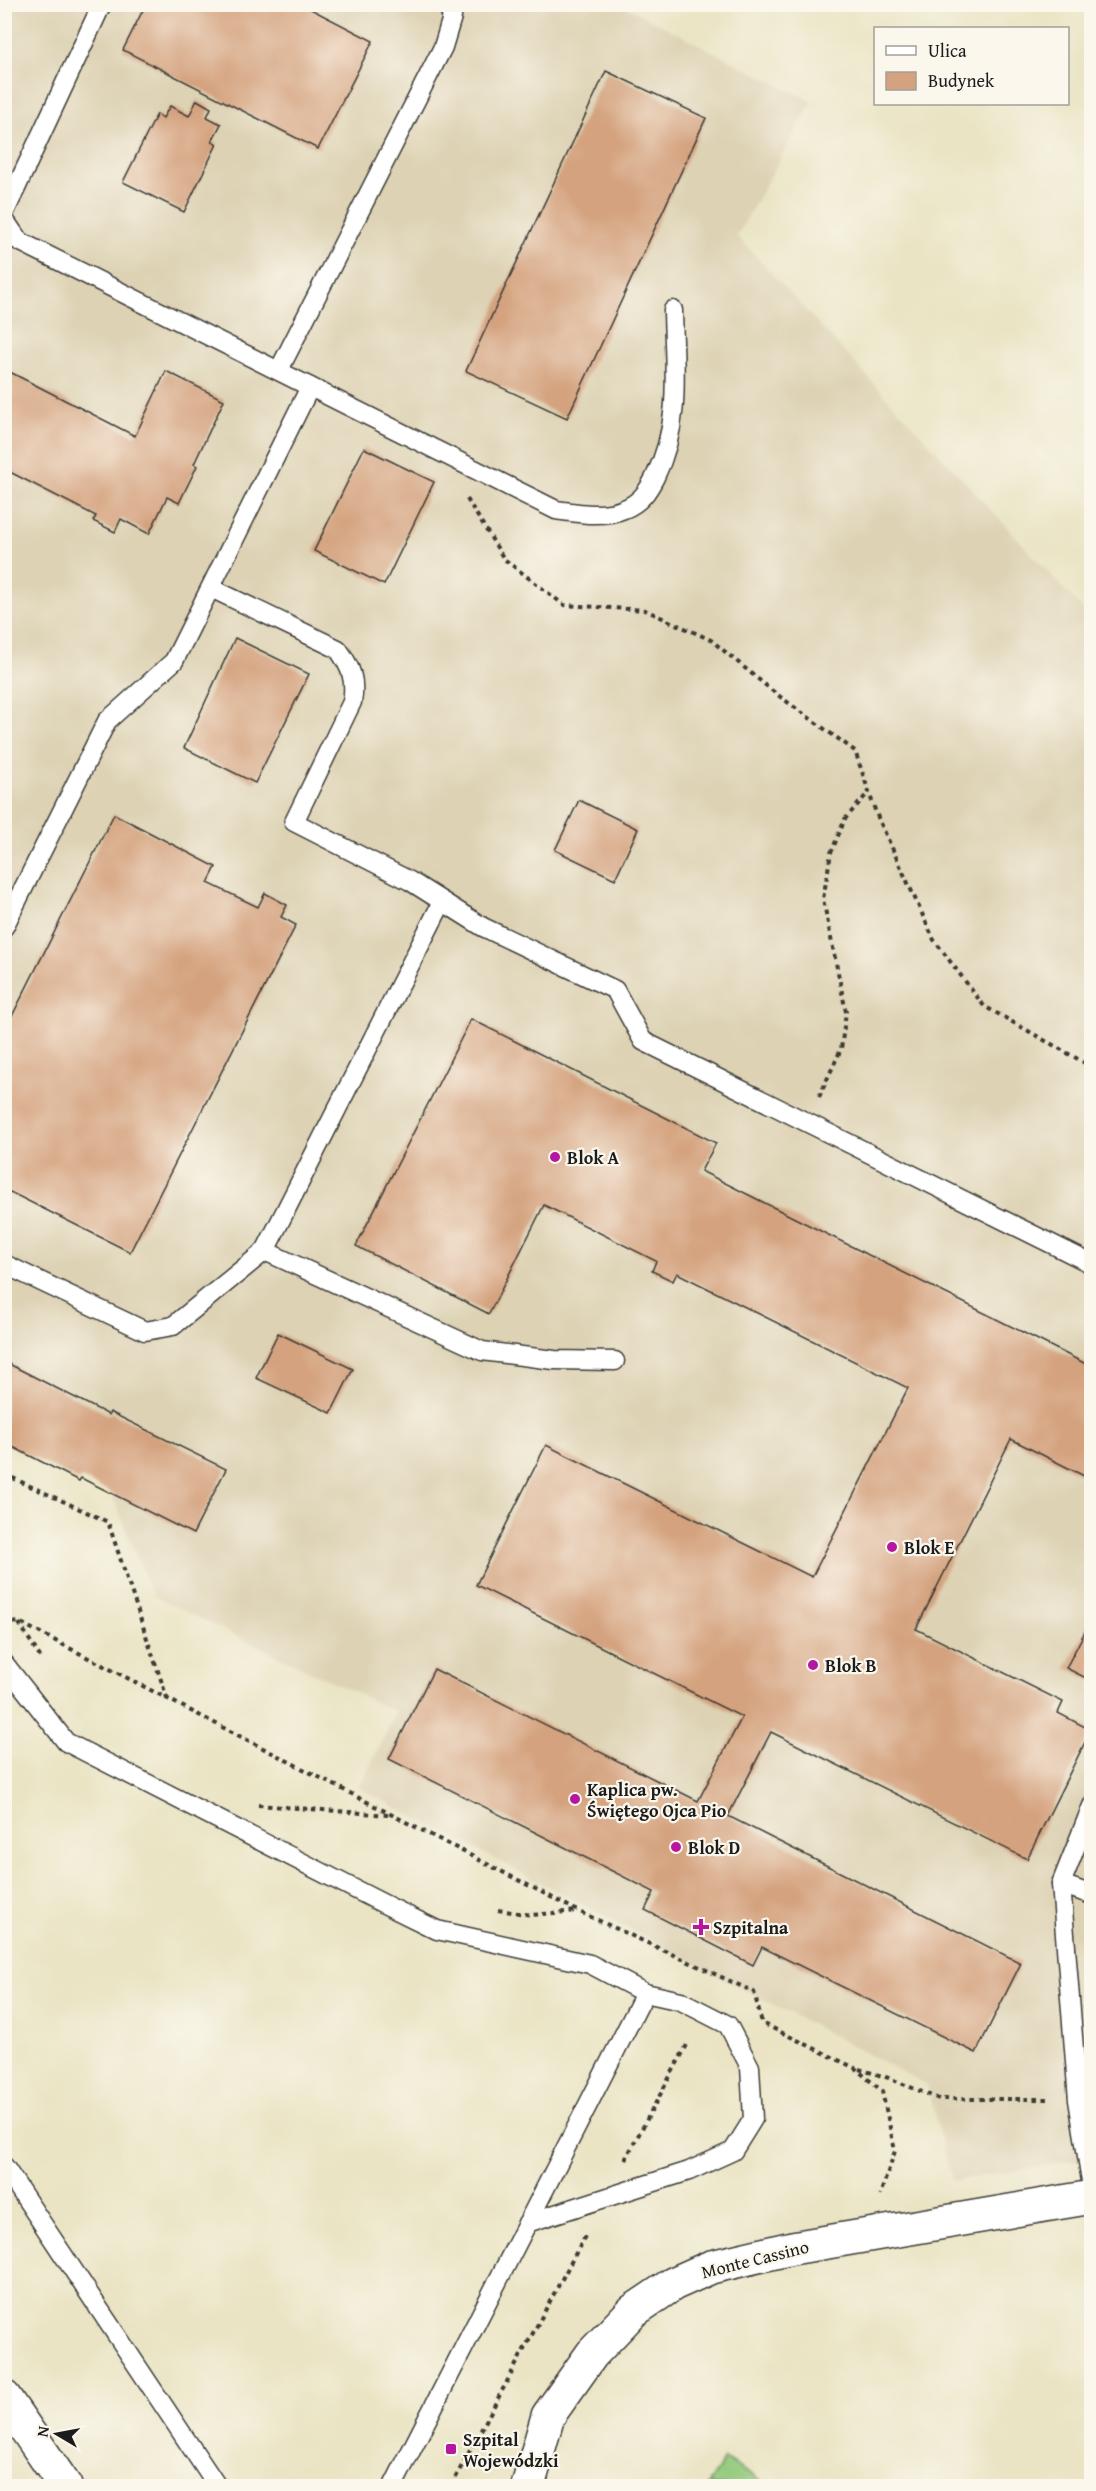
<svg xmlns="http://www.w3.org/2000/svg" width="1096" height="2491" font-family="'Gentium Book Plus',serif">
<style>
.built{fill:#ddd2b4}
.grass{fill:#92ca7d;stroke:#57734c;stroke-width:1.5}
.building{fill:#d4a27e}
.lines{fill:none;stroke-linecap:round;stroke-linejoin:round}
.service-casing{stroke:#3b3a35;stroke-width:21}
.minor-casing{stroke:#3b3a35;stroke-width:36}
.path{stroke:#3b3a35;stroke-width:4;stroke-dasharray:4.5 4.5;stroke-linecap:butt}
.service{stroke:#fff;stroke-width:18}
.minor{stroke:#fff;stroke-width:33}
.poi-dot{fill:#b5179e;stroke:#fbf7ec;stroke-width:2}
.labels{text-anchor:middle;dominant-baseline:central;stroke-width:4.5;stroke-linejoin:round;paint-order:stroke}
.poi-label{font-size:18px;font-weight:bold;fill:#1c1c1c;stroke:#fbf7ec;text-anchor:start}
.street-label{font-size:18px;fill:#1c1c1c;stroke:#fbf7ec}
</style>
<rect width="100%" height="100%" fill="#fbf7ec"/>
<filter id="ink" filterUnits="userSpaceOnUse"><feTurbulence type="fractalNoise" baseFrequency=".0167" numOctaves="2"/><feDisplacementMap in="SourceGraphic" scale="12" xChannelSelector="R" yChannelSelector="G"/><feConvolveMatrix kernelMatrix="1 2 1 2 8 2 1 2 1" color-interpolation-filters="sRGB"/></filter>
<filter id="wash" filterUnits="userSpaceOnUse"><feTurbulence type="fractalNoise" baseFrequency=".008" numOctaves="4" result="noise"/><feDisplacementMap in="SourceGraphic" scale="24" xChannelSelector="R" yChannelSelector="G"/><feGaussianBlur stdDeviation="1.35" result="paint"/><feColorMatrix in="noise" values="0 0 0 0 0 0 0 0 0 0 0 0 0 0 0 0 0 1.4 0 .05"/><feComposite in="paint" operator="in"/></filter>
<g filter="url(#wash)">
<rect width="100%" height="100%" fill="#eae4c4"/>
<polygon class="built" points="4,5 622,5 812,102 737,236 1091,618 1091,2158 952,2181 927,2085 359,1788 396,1712 153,1596 111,1492 5,1437"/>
<polygon class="grass" points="724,2459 769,2486 708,2486"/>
<g id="blocks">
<g class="building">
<polygon points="146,4 301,4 373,41 318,149 123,50"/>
<polygon points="606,71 706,118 567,418 466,371"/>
<polygon points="197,100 211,108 207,117 221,124 212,141 217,144 184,212 123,182 157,114 163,118 170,106 189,116"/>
<polygon points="4,369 135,436 166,371 224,400 194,464 197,466 179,503 167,497 149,534 121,519 115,532 93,521 96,516 4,469"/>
<polygon points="364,448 434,482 384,585 314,551"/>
<polygon points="235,638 309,674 255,783 184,748"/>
<polygon points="579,800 638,829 615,879 555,850"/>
<polygon points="114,814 216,867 208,883 258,907 265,893 287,905 281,917 296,925 130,1252 4,1189 4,1032"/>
<polygon points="471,1019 716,1143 701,1171 1092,1367 1092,1480 1011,1439 916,1629 1063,1702 1058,1713 1091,1730 1027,1859 771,1732 728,1816 1021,1963 976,2053 762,1947 753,1965 645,1910 654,1892 389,1759 434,1669 698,1801 742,1717 476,1585 546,1445 812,1577 908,1388 677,1273 673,1281 652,1271 656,1261 544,1205 489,1314 356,1246"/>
<polygon points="278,1333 353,1369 331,1413 256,1378"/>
<polygon points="5,1362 109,1415 110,1412 226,1469 193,1534 81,1478 79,1481 5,1443"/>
<polygon points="1092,1618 1092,1681 1066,1668"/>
</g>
</g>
</g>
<g filter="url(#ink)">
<use href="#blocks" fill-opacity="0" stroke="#3b3a35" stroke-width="1.5"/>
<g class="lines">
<g class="service-casing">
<g id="service">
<polyline points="4,214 102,4"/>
<path d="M 4,219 L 19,241 L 556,510 C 578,513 603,518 624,509 C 640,503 648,491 655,477 C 682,422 674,369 673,310"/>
<polyline points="279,370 443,47 452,17 447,4"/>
<path d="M 211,588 L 338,649 C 351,667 356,680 352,702 L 294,822 L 410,881 L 483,927 L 615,990 L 643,1041 L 1092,1264"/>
<polyline points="4,927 107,721 174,661 310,387"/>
<polyline points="265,1251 442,902"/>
<polyline points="4,1264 145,1331 173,1326 265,1251 482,1351 554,1360 615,1361"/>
<polyline points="4,1663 66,1742 382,1903 437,1930 590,1964 645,1993 681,2001 728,2025 750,2067 753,2119 733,2151 689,2171 527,2223"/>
<polyline points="1092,1806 1061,1884 1078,2100 1092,2187"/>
<polyline points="1061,1884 1092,1895"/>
<polyline points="4,2166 217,2486"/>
<polyline points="393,2486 645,1993"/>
</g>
</g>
<g class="minor-casing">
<g id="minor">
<polyline points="4,2397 65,2486"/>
<polyline points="528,2486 548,2416 592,2354 633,2311 673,2284 711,2267 792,2248 1092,2197"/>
</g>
</g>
<g class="path">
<polyline points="467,499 504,559 564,605 645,610 711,640 775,693 855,751 876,813 934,940 984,1006 1092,1067"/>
<polyline points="819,1097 841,1049 846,1012 823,899 831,853 845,819 869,792"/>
<polyline points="4,1474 108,1522 167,1698"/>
<polyline points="19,1623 42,1660"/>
<polyline points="4,1624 19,1622 578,1911 754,1992 762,2023 855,2068 882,2091 895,2151 880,2195"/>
<polyline points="258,1805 388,1815"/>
<polyline points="498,1910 532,1915 577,1911"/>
<polyline points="859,2069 889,2078 939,2099 1050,2099"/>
<polyline points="625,2160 688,2043"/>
<polyline points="451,2486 585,2236"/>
</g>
<use href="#service" class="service"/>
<use href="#minor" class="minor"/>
</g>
</g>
<g class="poi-dot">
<circle cx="555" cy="1157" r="6"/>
<circle cx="892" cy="1547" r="6"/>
<circle cx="813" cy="1665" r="6"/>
<circle cx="575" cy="1799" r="6"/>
<circle cx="676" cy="1847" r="6"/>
<path d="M698 1918h6v6h6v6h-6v6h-6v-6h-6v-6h6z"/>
<rect x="445" y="2443" width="12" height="12" rx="3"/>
</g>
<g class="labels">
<g class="poi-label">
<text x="567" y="1157">Blok A</text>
<text x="904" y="1547">Blok E</text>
<text x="825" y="1665">Blok B</text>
<text x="587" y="1789">Kaplica pw.<tspan x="587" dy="21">Świętego Ojca Pio</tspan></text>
<text x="688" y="1847">Blok D</text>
<text x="713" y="1927">Szpitalna</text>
<text x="463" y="2439">Szpital<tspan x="463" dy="21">Wojewódzki</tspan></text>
</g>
<g class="street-label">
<text transform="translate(755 2259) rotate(-14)">Monte Cassino</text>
</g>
</g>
<rect width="1096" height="2491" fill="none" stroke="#fbf7ec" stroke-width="24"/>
<rect x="874" y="27" width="195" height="78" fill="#fbf7ec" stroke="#a29f99" stroke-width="1.5"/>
<rect x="886" y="46" width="30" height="9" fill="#ffffff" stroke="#a29f99" stroke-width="1.5"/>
<text x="928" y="57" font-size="18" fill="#1c1c1c">Ulica</text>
<rect x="886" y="72" width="30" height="18" fill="#d4a27e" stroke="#a29f99" stroke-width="1.5"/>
<text x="928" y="87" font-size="18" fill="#1c1c1c">Budynek</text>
<g transform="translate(57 2434) rotate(280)" stroke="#fbf7ec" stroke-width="4.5" paint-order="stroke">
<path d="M0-4.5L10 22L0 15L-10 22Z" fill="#1c1c1c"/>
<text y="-9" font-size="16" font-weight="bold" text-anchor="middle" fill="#1c1c1c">N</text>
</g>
</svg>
